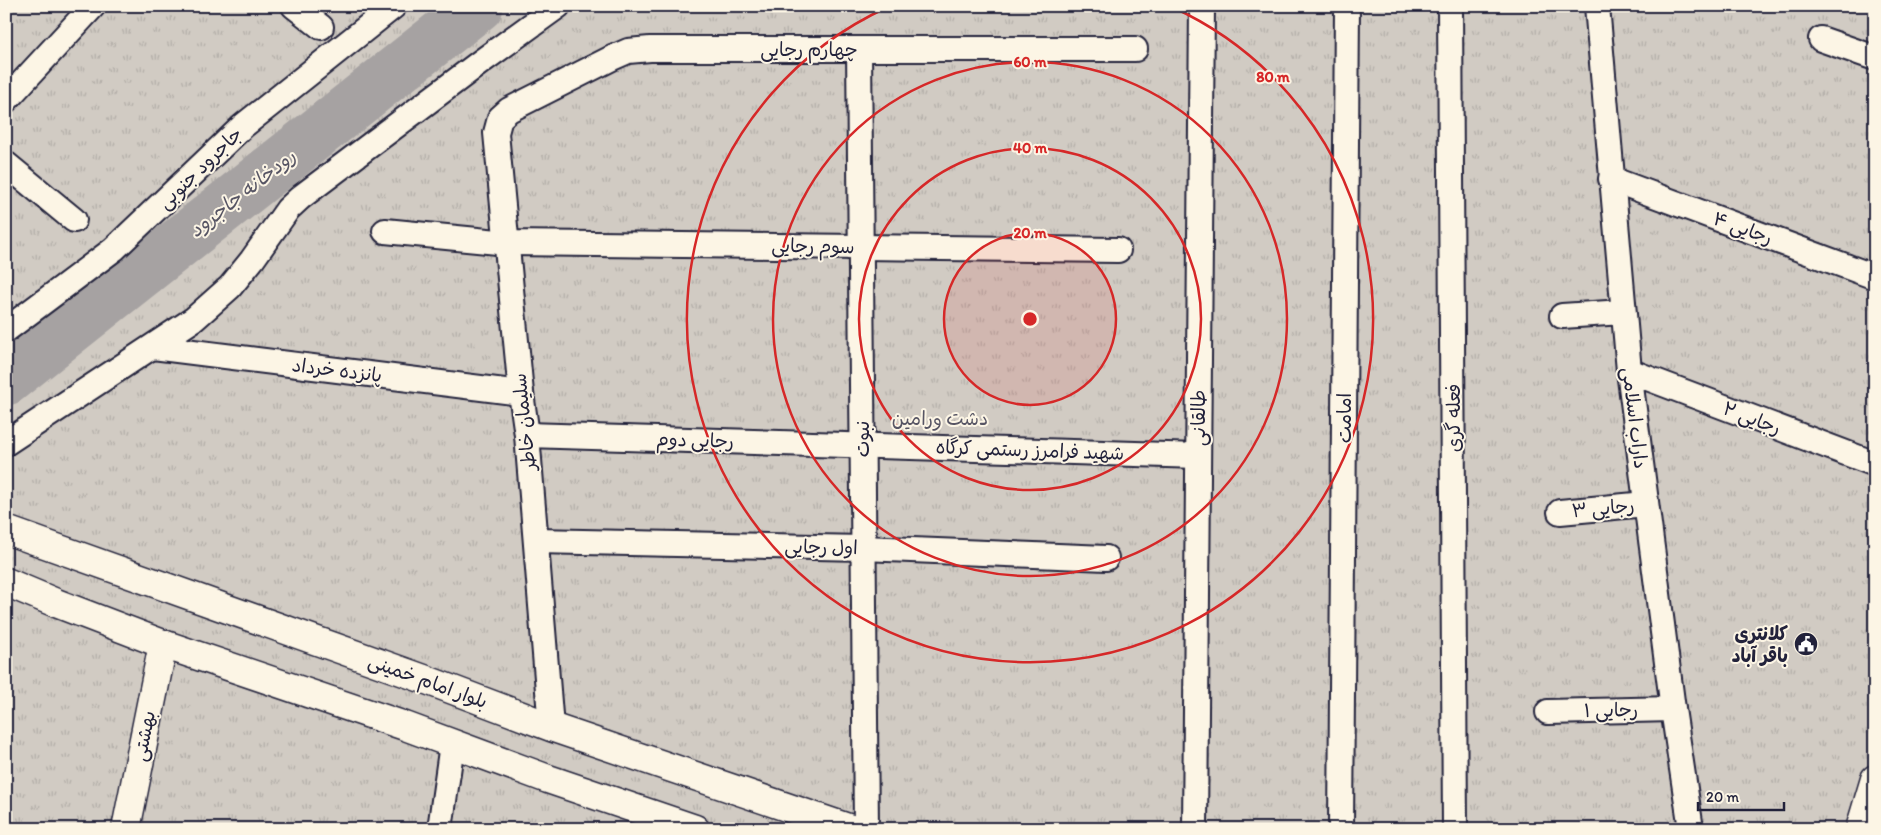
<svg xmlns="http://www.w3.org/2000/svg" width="1881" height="835" font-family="Itim,'Playpen Sans Arabic',sans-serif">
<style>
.park{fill:url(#park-tufts);stroke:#7a767f}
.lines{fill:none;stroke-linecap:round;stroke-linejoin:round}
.river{stroke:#a6a2a2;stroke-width:51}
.street-casing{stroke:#22223b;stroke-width:28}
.secondary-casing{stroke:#22223b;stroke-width:31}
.primary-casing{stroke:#22223b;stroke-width:31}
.street{stroke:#fcf5e5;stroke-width:24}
.secondary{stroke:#fcf5e5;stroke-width:28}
.primary{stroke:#fcf5e5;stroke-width:28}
.ring{fill:none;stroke:#d62828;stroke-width:2.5}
.labels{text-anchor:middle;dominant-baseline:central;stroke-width:4;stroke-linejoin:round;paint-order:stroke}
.street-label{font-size:19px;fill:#22223b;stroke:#fcf5e5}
.park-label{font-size:19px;fill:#575564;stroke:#fcf5e5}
.poi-label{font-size:19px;font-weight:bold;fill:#22223b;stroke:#fcf5e5;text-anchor:end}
.water-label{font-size:20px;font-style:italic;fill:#575564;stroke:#fcf5e5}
.centre{fill:#d62828;stroke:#fcf5e5;stroke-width:2.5}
.ring-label{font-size:15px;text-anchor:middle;font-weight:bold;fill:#d62828;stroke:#fcf5e5;stroke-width:4;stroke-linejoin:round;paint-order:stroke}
</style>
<defs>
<pattern id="park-tufts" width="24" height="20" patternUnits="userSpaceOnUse" patternTransform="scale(1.25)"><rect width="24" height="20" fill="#d1cbc3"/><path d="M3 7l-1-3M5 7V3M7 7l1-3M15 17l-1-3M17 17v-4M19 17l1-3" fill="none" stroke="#b3aea8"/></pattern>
</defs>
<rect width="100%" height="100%" fill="#efe8db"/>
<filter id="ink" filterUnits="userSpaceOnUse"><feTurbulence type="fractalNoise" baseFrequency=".02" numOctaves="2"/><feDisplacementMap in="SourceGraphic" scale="10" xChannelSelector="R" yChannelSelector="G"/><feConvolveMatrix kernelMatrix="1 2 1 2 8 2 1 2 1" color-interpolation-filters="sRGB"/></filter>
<g filter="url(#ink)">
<rect class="park" x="6" y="6" width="1869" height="823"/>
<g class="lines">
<polyline class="river" points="6,380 478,6"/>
<g class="street-casing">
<g id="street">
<polyline points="294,6 321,27"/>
<polyline points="1450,6 1455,829"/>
<polyline points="1597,6 1629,371 1673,709 1691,829"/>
<polyline points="1821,39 1875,58"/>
<polyline points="859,49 866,829"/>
<polyline points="6,100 93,6"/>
<polyline points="6,164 74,220"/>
<polyline points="1611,179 1875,277"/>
<polyline points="385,231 508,243 1118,250"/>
<polyline points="1562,316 1623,312"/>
<polyline points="6,330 114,249 243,126 394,6"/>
<polyline points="153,347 521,393"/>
<polyline points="1629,371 1875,464"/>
<polyline points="527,435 1198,456"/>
<polyline points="6,443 194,319 230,287 252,260 288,209 301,197 482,61 558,6"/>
<polyline points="1560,512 1646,504"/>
<polyline points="536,541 863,548 1106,558"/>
<polyline points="1548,712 1673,709"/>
<polyline points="551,727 527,435 521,393 496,133 500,118 509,110 612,58 628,51 650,49 1135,49"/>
<polyline points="440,829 452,744"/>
<polyline points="1195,829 1202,6"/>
<polyline points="1341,829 1347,6"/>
</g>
</g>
<g class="secondary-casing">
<g id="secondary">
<polyline points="126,829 163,644"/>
<polyline points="1860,829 1875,779"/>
</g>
</g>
<g class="primary-casing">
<g id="primary">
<polyline points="6,530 424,679 551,727 851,829"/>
<polyline points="6,582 56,603 163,644 405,726 548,779 695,829"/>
</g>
</g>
<use href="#street" class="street"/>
<use href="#secondary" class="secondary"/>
<use href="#primary" class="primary"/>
</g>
</g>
<circle cx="1030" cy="319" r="86" fill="#d62828" fill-opacity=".12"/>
<g class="ring">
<circle cx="1030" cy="319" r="86"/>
<circle cx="1030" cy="319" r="171"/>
<circle cx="1030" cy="319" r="257"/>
<path d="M1172 7A343 343 0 1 1 888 7"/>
</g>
<defs>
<g id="civic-disc" transform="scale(1.25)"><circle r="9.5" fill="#22223b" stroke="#fcf5e5"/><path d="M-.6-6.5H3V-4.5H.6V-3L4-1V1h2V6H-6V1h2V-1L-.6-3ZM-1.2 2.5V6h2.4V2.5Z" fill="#fff"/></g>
</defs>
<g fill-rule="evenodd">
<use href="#civic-disc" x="1806" y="644"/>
</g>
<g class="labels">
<g class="street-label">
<text x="809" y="49">چهارم رجایی</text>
<text transform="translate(200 168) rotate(-44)">جاجرود جنوبی</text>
<text transform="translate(1743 228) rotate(20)">رجایی ۴</text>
<text transform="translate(813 246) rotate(1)">سوم رجایی</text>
<text transform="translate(337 370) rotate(7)">پانزده خرداد</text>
<text transform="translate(1198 418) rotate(-90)">طالقانی</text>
<text transform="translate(1344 418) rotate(-90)">امامت</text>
<text transform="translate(1453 418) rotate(-90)">فعله گری</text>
<text transform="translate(1635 418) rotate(83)">داراب اسلامی</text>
<text transform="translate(1752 418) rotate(21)">رجایی ۲</text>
<text transform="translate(524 422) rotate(-96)">سلیمان خاطر</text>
<text transform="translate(862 439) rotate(-90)">نبوت</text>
<text transform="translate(695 440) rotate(2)">رجایی دوم</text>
<text transform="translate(1030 450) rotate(2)">شهید فرامرز رستمی کرگاه</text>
<text transform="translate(1603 508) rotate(-5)">رجایی ۳</text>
<text transform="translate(821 547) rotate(1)">اول رجایی</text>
<text transform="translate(428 681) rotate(20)">بلوار امام خمینی</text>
<text transform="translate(1611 710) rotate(-1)">رجایی ۱</text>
<text transform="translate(144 736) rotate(-79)">بهشتی</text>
</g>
<g class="park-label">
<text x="940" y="418">دشت ورامین</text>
</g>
<g class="poi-label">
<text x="1788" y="633">کلانتری<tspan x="1788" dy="22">باقر آباد</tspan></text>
</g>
<g class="water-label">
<text transform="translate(242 193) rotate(-38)">رودخانه جاجرود</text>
</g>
</g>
<circle cx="1030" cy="319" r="8" class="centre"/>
<g class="ring-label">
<text x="1030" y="67">60 m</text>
<text x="1273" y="82">80 m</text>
<text x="1030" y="153">40 m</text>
<text x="1030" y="238">20 m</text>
</g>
<rect width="1881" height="835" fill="none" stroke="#fcf5e5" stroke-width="25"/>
<rect x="12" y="12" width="1856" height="810" fill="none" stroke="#22223b" stroke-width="2" filter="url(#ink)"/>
<path d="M1698 802v8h86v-8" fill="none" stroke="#22223b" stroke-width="2.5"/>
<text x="1706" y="802" font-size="15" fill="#22223b" stroke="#fcf5e5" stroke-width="4" paint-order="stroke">20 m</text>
</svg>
